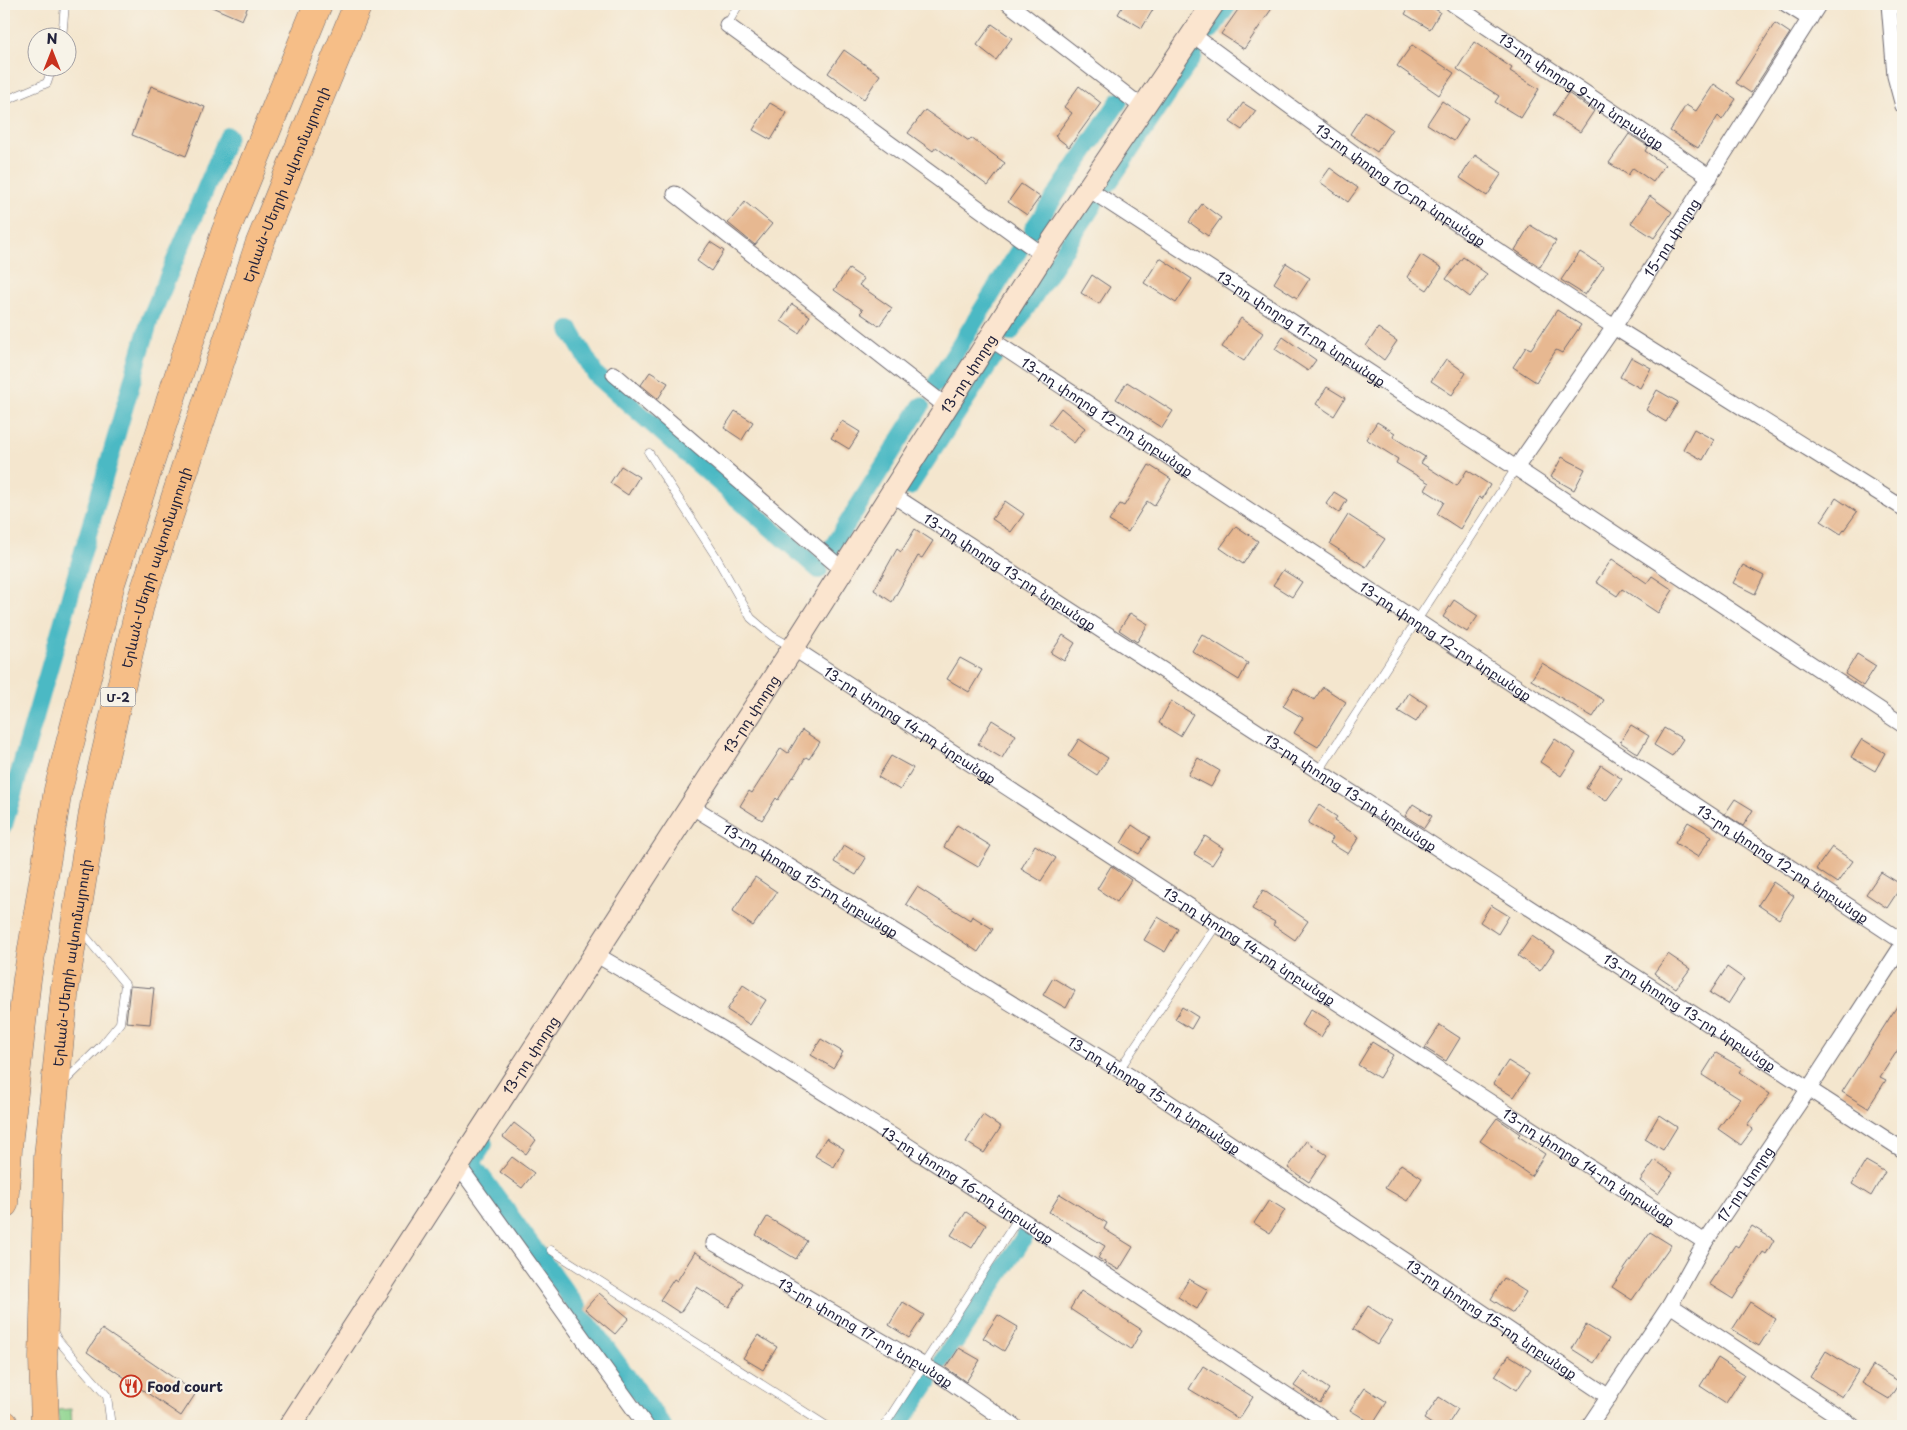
<svg xmlns="http://www.w3.org/2000/svg" width="1907" height="1430" font-family="'Playpen Sans','Noto Sans Armenian',sans-serif">
<style>
.green{fill:#8dd48e;stroke:#587b64}
.lines{fill:none;stroke-linecap:round;stroke-linejoin:round}
.canal{stroke:#4bb9c4;stroke-width:18}
.building{fill:#e7b891}
.lane-casing{stroke:#6c676e;stroke-width:9}
.street-casing{stroke:#6c676e;stroke-width:17}
.secondary-casing{stroke:#6c676e;stroke-width:24}
.highway-casing{stroke:#6c676e;stroke-width:29}
.lane{stroke:#fff;stroke-width:8}
.street{stroke:#fff;stroke-width:15}
.secondary{stroke:#fbe5cf;stroke-width:22}
.highway{stroke:#f6be87;stroke-width:28}
.labels{text-anchor:middle;dominant-baseline:central;stroke-width:4.5;stroke-linejoin:round;paint-order:stroke}
.shield{fill:#f7f3e8;stroke:#62616f;stroke-width:1}
.shield-label{font-size:12px;font-weight:bold;fill:#22223b}
.street-label{font-size:14px;fill:#22223b;stroke:#f7f3e8}
.poi-label{font-size:14px;font-weight:bold;fill:#22223b;stroke:#f7f3e8;text-anchor:start}
</style>
<rect width="100%" height="100%" fill="#f7f3e8"/>
<filter id="ink" filterUnits="userSpaceOnUse"><feTurbulence type="fractalNoise" baseFrequency=".02" numOctaves="2"/><feDisplacementMap in="SourceGraphic" scale="10" xChannelSelector="R" yChannelSelector="G"/><feConvolveMatrix kernelMatrix="1 2 1 2 8 2 1 2 1" color-interpolation-filters="sRGB"/></filter>
<filter id="wash" filterUnits="userSpaceOnUse"><feTurbulence type="fractalNoise" baseFrequency=".0096" numOctaves="4" result="noise"/><feDisplacementMap in="SourceGraphic" scale="20" xChannelSelector="R" yChannelSelector="G"/><feGaussianBlur stdDeviation="1.12" result="paint"/><feColorMatrix in="noise" values="0 0 0 0 0 0 0 0 0 0 0 0 0 0 0 0 0 1.4 0 .05"/><feComposite in="paint" operator="in"/></filter>
<g filter="url(#wash)">
<rect width="100%" height="100%" fill="#f4e6ce"/>
<polygon class="green" points="71,1409 72,1426 59,1426 58,1410"/>
<g class="lines">
<g class="canal">
<polyline points="1211,30 1229,4"/>
<polyline points="1108,184 1194,55"/>
<polyline points="1033,229 1119,101"/>
<polyline points="570,330 596,375 819,570"/>
<polyline points="1010,333 1094,204"/>
<polyline points="936,384 1019,250"/>
<polyline points="909,487 993,358"/>
<polyline points="831,549 921,406"/>
<polyline points="4,825 150,319 228,136"/>
<polyline points="484,1144 472,1163 663,1426"/>
<polyline points="943,1360 1027,1233"/>
<polyline points="899,1426 929,1381"/>
</g>
</g>
<g id="blocks">
<g class="building">
<polygon points="205,4 249,4 242,20"/>
<polygon points="1124,4 1147,4 1154,8 1142,28 1118,14"/>
<polygon points="1242,4 1275,4 1244,49 1221,34"/>
<polygon points="1411,4 1426,4 1440,12 1430,29 1405,14"/>
<polygon points="1775,23 1790,33 1751,93 1736,83"/>
<polygon points="992,24 1012,38 996,60 977,45"/>
<polygon points="1474,42 1512,68 1510,71 1539,89 1521,118 1495,102 1499,96 1457,69"/>
<polygon points="1412,45 1454,73 1439,95 1397,66"/>
<polygon points="844,50 880,75 864,99 828,73"/>
<polygon points="1714,84 1736,99 1722,120 1718,116 1698,148 1670,131 1686,105 1696,111"/>
<polygon points="151,86 205,107 186,156 132,135"/>
<polygon points="1079,86 1101,103 1069,147 1055,136 1072,113 1064,107"/>
<polygon points="1568,93 1594,111 1580,132 1553,115"/>
<polygon points="1442,101 1468,119 1454,141 1427,124"/>
<polygon points="770,103 787,113 771,140 753,130"/>
<polygon points="1243,103 1256,111 1242,130 1230,122"/>
<polygon points="925,110 969,141 971,138 1005,163 988,186 936,147 933,151 908,133"/>
<polygon points="1365,111 1392,129 1377,152 1350,134"/>
<polygon points="1629,134 1648,146 1645,151 1665,165 1653,182 1633,168 1628,175 1609,163"/>
<polygon points="1475,155 1502,173 1487,196 1460,178"/>
<polygon points="1330,168 1358,188 1348,202 1320,182"/>
<polygon points="1021,184 1040,197 1027,215 1008,202"/>
<polygon points="1650,196 1672,212 1654,238 1631,223"/>
<polygon points="745,202 772,224 755,245 728,223"/>
<polygon points="1202,204 1221,218 1208,236 1189,222"/>
<polygon points="1530,225 1556,241 1540,267 1515,250"/>
<polygon points="710,242 724,251 711,271 697,261"/>
<polygon points="1580,252 1604,267 1585,295 1561,280"/>
<polygon points="1421,255 1442,268 1427,290 1407,277"/>
<polygon points="1463,257 1487,274 1470,297 1446,279"/>
<polygon points="1160,258 1192,279 1176,303 1144,283"/>
<polygon points="1286,263 1310,278 1297,298 1274,283"/>
<polygon points="849,269 864,279 859,285 892,308 879,326 860,313 863,310 834,290"/>
<polygon points="1092,275 1110,287 1099,304 1081,293"/>
<polygon points="792,304 810,316 799,333 781,321"/>
<polygon points="1557,310 1581,325 1562,353 1556,350 1536,382 1513,367 1526,347 1531,349"/>
<polygon points="1241,318 1263,333 1244,361 1222,347"/>
<polygon points="1378,328 1397,341 1384,360 1366,346"/>
<polygon points="1283,337 1316,360 1308,371 1275,349"/>
<polygon points="1631,357 1651,368 1640,388 1620,377"/>
<polygon points="1446,359 1466,373 1452,395 1431,381"/>
<polygon points="650,372 668,383 658,399 641,385"/>
<polygon points="1127,382 1173,411 1162,428 1116,399"/>
<polygon points="1327,387 1345,398 1334,416 1316,404"/>
<polygon points="1657,390 1678,402 1666,422 1646,410"/>
<polygon points="1061,408 1085,428 1074,443 1049,424"/>
<polygon points="735,411 753,422 742,440 724,428"/>
<polygon points="842,421 860,432 849,449 831,438"/>
<polygon points="1377,422 1395,433 1393,437 1425,457 1421,463 1457,486 1467,470 1490,485 1482,499 1479,497 1460,529 1437,514 1444,502 1425,490 1429,483 1396,463 1398,459 1366,439"/>
<polygon points="1694,429 1714,440 1703,460 1683,449"/>
<polygon points="1562,457 1585,469 1574,490 1551,477"/>
<polygon points="1149,465 1171,479 1154,506 1147,501 1128,532 1109,521 1120,504 1124,506"/>
<polygon points="621,466 639,477 628,495 610,483"/>
<polygon points="1334,492 1347,500 1339,513 1326,504"/>
<polygon points="1836,498 1857,512 1841,534 1821,521"/>
<polygon points="1005,501 1024,514 1011,532 992,519"/>
<polygon points="1348,515 1385,539 1366,567 1330,544"/>
<polygon points="1236,526 1258,541 1243,564 1220,548"/>
<polygon points="915,529 933,541 922,558 918,556 892,602 874,590 897,549 901,552"/>
<polygon points="1612,559 1647,583 1652,576 1673,590 1658,613 1622,589 1617,596 1596,582"/>
<polygon points="1743,565 1764,576 1755,594 1733,583"/>
<polygon points="1283,570 1302,582 1292,597 1273,585"/>
<polygon points="1454,600 1478,616 1467,632 1443,617"/>
<polygon points="1130,613 1148,624 1137,642 1119,630"/>
<polygon points="1202,634 1248,663 1239,680 1192,651"/>
<polygon points="1063,635 1075,643 1064,661 1051,653"/>
<polygon points="1857,654 1876,666 1863,686 1845,674"/>
<polygon points="960,658 982,670 969,692 947,679"/>
<polygon points="1542,663 1604,700 1593,717 1531,680"/>
<polygon points="1323,687 1346,702 1318,747 1294,733 1303,718 1283,706 1294,688 1314,700"/>
<polygon points="1409,693 1427,705 1416,722 1398,711"/>
<polygon points="1171,701 1193,714 1180,736 1159,723"/>
<polygon points="992,720 1016,735 1002,758 978,744"/>
<polygon points="1631,725 1649,736 1638,754 1620,742"/>
<polygon points="1664,728 1683,739 1672,756 1654,745"/>
<polygon points="802,730 820,742 809,759 806,757 793,778 792,777 778,800 776,798 762,820 740,806 749,791 752,793 781,748 788,753"/>
<polygon points="1079,739 1108,758 1097,775 1068,756"/>
<polygon points="1555,739 1576,753 1561,776 1540,762"/>
<polygon points="1862,739 1885,753 1875,771 1851,757"/>
<polygon points="891,756 913,768 900,790 878,777"/>
<polygon points="1198,758 1220,771 1211,787 1188,775"/>
<polygon points="1601,765 1622,779 1606,801 1586,788"/>
<polygon points="1735,799 1753,810 1743,826 1725,814"/>
<polygon points="1413,804 1432,816 1424,828 1405,816"/>
<polygon points="1319,805 1337,817 1334,821 1359,837 1348,854 1330,843 1333,838 1308,823"/>
<polygon points="1688,822 1712,836 1698,857 1675,843"/>
<polygon points="957,825 991,846 978,867 944,847"/>
<polygon points="1132,825 1150,837 1139,854 1121,843"/>
<polygon points="1205,836 1223,848 1212,865 1194,854"/>
<polygon points="844,845 866,858 856,875 834,862"/>
<polygon points="1035,845 1056,858 1041,881 1021,869"/>
<polygon points="1832,847 1853,861 1837,883 1816,869"/>
<polygon points="1111,866 1131,880 1117,902 1097,889"/>
<polygon points="1881,872 1902,885 1887,908 1866,894"/>
<polygon points="755,877 777,892 753,926 732,912"/>
<polygon points="1773,882 1794,896 1779,919 1758,905"/>
<polygon points="917,887 970,920 972,916 993,929 978,952 906,904"/>
<polygon points="1263,890 1308,921 1295,940 1273,925 1275,922 1252,909"/>
<polygon points="1491,905 1509,916 1498,934 1480,922"/>
<polygon points="1158,917 1178,929 1165,952 1144,940"/>
<polygon points="1532,936 1554,951 1540,971 1518,956"/>
<polygon points="1668,954 1690,969 1676,988 1654,973"/>
<polygon points="1727,967 1744,979 1728,1004 1710,993"/>
<polygon points="1053,978 1075,991 1066,1008 1043,995"/>
<polygon points="743,985 766,1000 750,1025 727,1010"/>
<polygon points="130,986 154,988 150,1024 126,1022"/>
<polygon points="1903,997 1903,1042 1880,1077 1886,1080 1868,1108 1842,1092"/>
<polygon points="1182,1007 1198,1017 1191,1029 1175,1019"/>
<polygon points="1311,1009 1331,1021 1321,1037 1301,1025"/>
<polygon points="1440,1025 1460,1038 1446,1061 1425,1048"/>
<polygon points="821,1039 843,1052 833,1068 811,1055"/>
<polygon points="1372,1042 1393,1055 1379,1078 1358,1065"/>
<polygon points="1716,1053 1742,1068 1739,1072 1770,1094 1747,1125 1753,1129 1741,1145 1718,1129 1740,1099 1702,1075"/>
<polygon points="1508,1061 1529,1074 1514,1097 1493,1084"/>
<polygon points="983,1115 1001,1127 984,1153 966,1142"/>
<polygon points="1659,1115 1677,1127 1663,1150 1645,1139"/>
<polygon points="1497,1118 1520,1134 1518,1136 1545,1154 1531,1176 1480,1141"/>
<polygon points="514,1123 536,1140 526,1154 503,1137"/>
<polygon points="826,1138 844,1149 834,1167 815,1156"/>
<polygon points="1306,1141 1327,1155 1309,1182 1288,1168"/>
<polygon points="512,1157 534,1173 522,1188 500,1172"/>
<polygon points="1655,1160 1673,1173 1658,1194 1640,1181"/>
<polygon points="1866,1161 1885,1172 1871,1196 1852,1184"/>
<polygon points="1401,1164 1422,1178 1407,1201 1385,1188"/>
<polygon points="1060,1194 1107,1223 1104,1229 1133,1247 1119,1270 1098,1258 1105,1246 1049,1212"/>
<polygon points="1269,1200 1285,1210 1270,1233 1254,1223"/>
<polygon points="966,1212 986,1225 972,1248 951,1235"/>
<polygon points="767,1217 807,1241 796,1259 756,1235"/>
<polygon points="1752,1226 1774,1240 1766,1254 1763,1252 1733,1299 1709,1284 1735,1245 1738,1247"/>
<polygon points="1650,1232 1671,1245 1632,1300 1612,1287"/>
<polygon points="695,1252 743,1283 729,1307 697,1287 680,1313 660,1300 674,1279 677,1281"/>
<polygon points="1504,1278 1526,1292 1513,1313 1491,1299"/>
<polygon points="1189,1279 1208,1290 1197,1309 1178,1297"/>
<polygon points="1081,1291 1142,1330 1131,1349 1070,1309"/>
<polygon points="599,1293 629,1318 615,1334 585,1309"/>
<polygon points="903,1302 924,1315 909,1338 889,1325"/>
<polygon points="1750,1302 1776,1319 1759,1346 1732,1330"/>
<polygon points="1368,1306 1392,1322 1377,1345 1353,1329"/>
<polygon points="998,1315 1018,1327 1004,1351 983,1338"/>
<polygon points="1586,1325 1609,1339 1594,1363 1572,1349"/>
<polygon points="102,1329 196,1393 181,1416 87,1352"/>
<polygon points="758,1335 777,1347 763,1370 743,1358"/>
<polygon points="959,1348 980,1360 966,1382 946,1368"/>
<polygon points="1826,1351 1858,1371 1842,1397 1810,1377"/>
<polygon points="1509,1355 1531,1369 1517,1390 1495,1376"/>
<polygon points="1718,1358 1744,1375 1726,1403 1700,1386"/>
<polygon points="1203,1366 1253,1397 1239,1419 1189,1389"/>
<polygon points="1873,1366 1900,1382 1889,1399 1862,1383"/>
<polygon points="1304,1372 1329,1389 1320,1403 1294,1386"/>
<polygon points="1365,1388 1387,1402 1373,1424 1350,1410"/>
<polygon points="1439,1397 1458,1409 1447,1426 1435,1426 1424,1419"/>
</g>
</g>
</g>
<g filter="url(#ink)">
<use href="#blocks" fill-opacity="0" stroke="#6c676e" stroke-width="1"/>
<g class="lines">
<g class="lane-casing">
<g id="lane">
<polyline points="727,25 739,4"/>
<polyline points="62,38 65,4"/>
<polyline points="4,101 47,83 52,68"/>
<polyline points="649,453 715,555 751,618 772,636 792,647"/>
<polyline points="1319,771 1516,468"/>
<polyline points="1119,1070 1217,924"/>
<polyline points="63,1083 102,1045 120,1023 125,984 81,931"/>
<polyline points="551,1250 827,1426"/>
<polyline points="53,1331 57,1339 107,1396 111,1426"/>
<polyline points="884,1426 1019,1217"/>
</g>
</g>
<g class="street-casing">
<g id="street">
<polyline points="1009,4 1142,107"/>
<path id="s1" d="M 1453,4 L 1710,177"/>
<polyline points="1786,4 1810,19"/>
<polyline points="1889,4 1895,76 1903,106"/>
<polyline points="727,25 1043,255"/>
<path id="s2" d="M 1193,35 L 1386,177 L 1614,327 L 1903,508"/>
<path id="s3" d="M 1087,188 L 1516,468 L 1903,725"/>
<polyline points="675,194 947,407"/>
<path id="s4" d="M 989,338 C 1294,539 1597,742 1903,942"/>
<polyline points="614,374 843,570"/>
<path id="s5" d="M 1516,468 L 1614,327 L 1819,4"/>
<path id="s6" d="M 891,494 L 1903,1150"/>
<path id="s7" d="M 793,648 L 1705,1242"/>
<path id="s8" d="M 691,806 L 1131,1077 L 1609,1397"/>
<path id="s9" d="M 595,954 C 848,1101 1090,1264 1333,1426"/>
<polyline points="458,1165 646,1426"/>
<path id="s10" d="M 714,1243 L 940,1375 L 1014,1426"/>
<polyline points="1670,1305 1853,1426"/>
<path id="s11" d="M 1589,1426 L 1670,1305 L 1705,1242 L 1808,1090 L 1903,944"/>
</g>
</g>
<g class="secondary-casing">
<g id="secondary">
<path id="s12" d="M 290,1426 L 793,648 L 1043,255 L 1213,4"/>
</g>
</g>
<g class="highway-casing">
<g id="highway">
<polyline points="4,1204 9,1136 27,979 58,790 111,583 225,233 318,4"/>
<polyline points="4,1424 4,1426"/>
<path id="s13" d="M 45,1426 L 43,1358 L 48,1157 L 65,987 L 96,794 L 141,601 L 259,245 L 358,4"/>
</g>
</g>
<use href="#lane" class="lane"/>
<use href="#street" class="street"/>
<use href="#secondary" class="secondary"/>
<use href="#highway" class="highway"/>
</g>
</g>
<defs>
<g id="restaurant-ring" transform="scale(1.125)"><circle r="9.5" fill="#f7f3e8" stroke="#c8321e" stroke-width="1.5"/><path d="M-5-6h1v4h1v-4h1v4h1v-4h1v5L-1.5 .5V6h-2V.5L-5-1ZM5-6V6H3V1.5H1.5Q1.5-4 5-6Z" fill="#c8321e"/></g>
</defs>
<g fill-rule="evenodd">
<use href="#restaurant-ring" x="131" y="1386"/>
</g>
<g class="labels">
<rect class="shield" x="100.5" y="687.5" width="35" height="19" rx="4"/>
<g class="shield-label">
<text x="118" y="697">Մ-2</text>
</g>
<g class="street-label">
<text stroke="none"><textPath href="#s1" startOffset="155">13-րդ փողոց 9-րդ նրբանցք</textPath></text>
<text stroke="none"><textPath href="#s13" startOffset="1275">Երևան-Մեղրի ավտոմայրուղի</textPath></text>
<text stroke="none"><textPath href="#s2" startOffset="256">13-րդ փողոց 10-րդ նրբանցք</textPath></text>
<text stroke="none"><textPath href="#s5" startOffset="278">15-րդ փողոց</textPath></text>
<text stroke="none"><textPath href="#s3" startOffset="256">13-րդ փողոց 11-րդ նրբանցք</textPath></text>
<text stroke="none"><textPath href="#s12" startOffset="1252">13-րդ փողոց</textPath></text>
<text stroke="none"><textPath href="#s4" startOffset="142">13-րդ փողոց 12-րդ նրբանցք</textPath></text>
<text stroke="none"><textPath href="#s13" startOffset="870">Երևան-Մեղրի ավտոմայրուղի</textPath></text>
<text stroke="none"><textPath href="#s6" startOffset="142">13-րդ փողոց 13-րդ նրբանցք</textPath></text>
<text stroke="none"><textPath href="#s4" startOffset="548">13-րդ փողոց 12-րդ նրբանցք</textPath></text>
<text stroke="none"><textPath href="#s12" startOffset="848">13-րդ փողոց</textPath></text>
<text stroke="none"><textPath href="#s7" startOffset="140">13-րդ փողոց 14-րդ նրբանցք</textPath></text>
<text stroke="none"><textPath href="#s6" startOffset="548">13-րդ փողոց 13-րդ նրբանցք</textPath></text>
<text stroke="none"><textPath href="#s4" startOffset="952">13-րդ փողոց 12-րդ նրբանցք</textPath></text>
<text stroke="none"><textPath href="#s8" startOffset="141">13-րդ փողոց 15-րդ նրբանցք</textPath></text>
<text stroke="none"><textPath href="#s7" startOffset="545">13-րդ փողոց 14-րդ նրբանցք</textPath></text>
<text stroke="none"><textPath href="#s13" startOffset="465">Երևան-Մեղրի ավտոմայրուղի</textPath></text>
<text stroke="none"><textPath href="#s6" startOffset="952">13-րդ փողոց 13-րդ նրբանցք</textPath></text>
<text stroke="none"><textPath href="#s12" startOffset="442">13-րդ փողոց</textPath></text>
<text stroke="none"><textPath href="#s8" startOffset="546">13-րդ փողոց 15-րդ նրբանցք</textPath></text>
<text stroke="none"><textPath href="#s7" startOffset="950">13-րդ փողոց 14-րդ նրբանցք</textPath></text>
<text stroke="none"><textPath href="#s9" startOffset="438">13-րդ փողոց 16-րդ նրբանցք</textPath></text>
<text stroke="none"><textPath href="#s11" startOffset="288">17-րդ փողոց</textPath></text>
<text stroke="none"><textPath href="#s8" startOffset="951">13-րդ փողոց 15-րդ նրբանցք</textPath></text>
<text stroke="none"><textPath href="#s10" startOffset="176">13-րդ փողոց 17-րդ նրբանցք</textPath></text>
</g>
<g class="poi-label">
<text x="147" y="1386">Food court</text>
</g>
</g>
<rect width="1907" height="1430" fill="none" stroke="#f7f3e8" stroke-width="20"/>
<g transform="translate(52 52)"><circle r="24" fill="#f7f3e8" stroke="#a29fa3"/>
<path d="M0-4L9 19L0 12L-9 19Z" fill="#c8321e"/>
<text y="-8" font-size="14" font-weight="bold" text-anchor="middle" fill="#22223b">N</text>
</g>
</svg>
